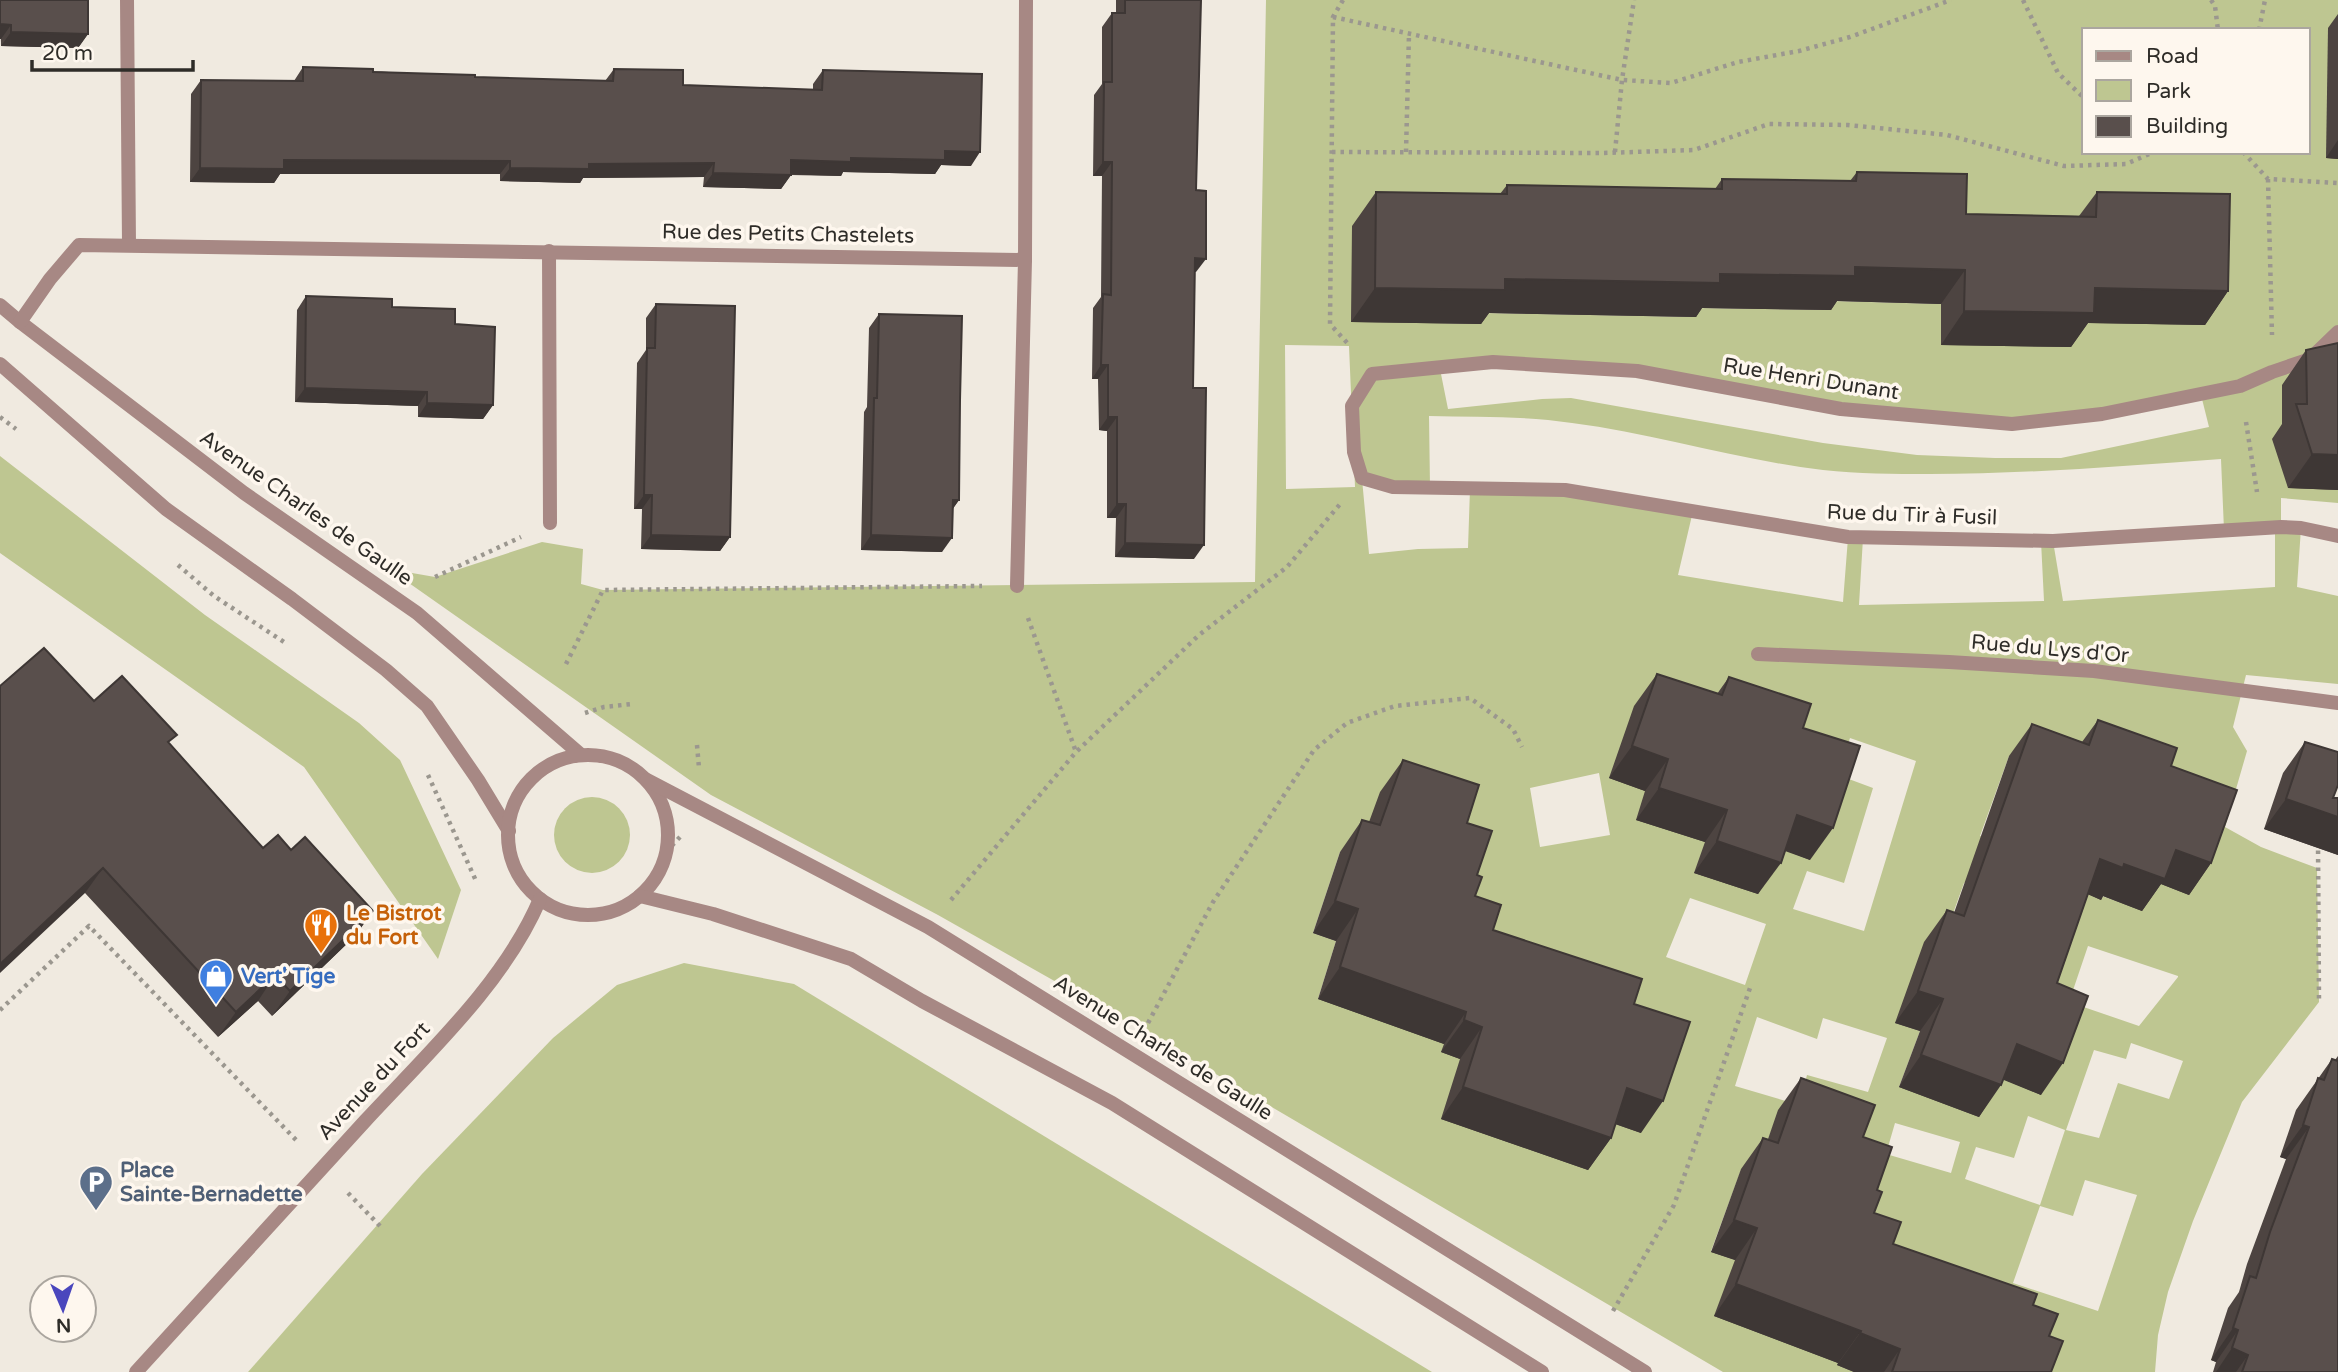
<svg xmlns="http://www.w3.org/2000/svg" width="2338" height="1372" font-family="'Varela Round',sans-serif">
<style>
.green{fill:#bec691;fill-rule:evenodd}
.lines{fill:none;stroke-linecap:round;stroke-linejoin:round}
.path{stroke:#9b978f;stroke-width:4.5;stroke-dasharray:3.5 5;stroke-linecap:butt}
.minor{stroke:#a78884;stroke-width:14}
.wall{fill:#4d4441}
.shaded-wall{fill:#3e3735}
.building{fill:#594f4c;stroke:#3e3735;stroke-width:2}
.labels{text-anchor:middle;dominant-baseline:central;stroke-width:7;stroke-linejoin:round;paint-order:stroke}
.street-label{font-size:21px;fill:#2e2c28;stroke:#fef7ee}
.food-label{font-size:21px;font-weight:bold;fill:#c56008;stroke:#fef7ee;text-anchor:start}
.shop-label{font-size:21px;font-weight:bold;fill:#366cbe;stroke:#fef7ee;text-anchor:start}
.service-label{font-size:21px;font-weight:bold;fill:#4e5e75;stroke:#fef7ee;text-anchor:start}
</style>
<rect width="100%" height="100%" fill="#f0eae0"/>
<g class="green">
<path d="M 1266,0 L 2338,0 L 2338,503 L 2281,498 L 2281,527 L 2301,528 L 2297,587 L 2338,596 L 2338,684 L 2246,675 L 2233,727 L 2247,751 L 2225,827 L 2261,847 L 2317,868 L 2319,1002 L 2242,1102 L 2193,1221 L 2168,1292 L 2158,1335 L 2155,1372 L 2039,1372 L 1936,1299 L 1779,1110 L 1766,1145 L 1741,1170 L 1711,1251 L 1735,1260 L 1849,1334 L 1838,1365 L 1854,1372 L 1723,1372 L 1134,1026 L 938,915 L 711,795 L 389,569 L 435,577 L 542,542 L 583,549 L 581,584 L 603,590 L 1255,582 ZM 2084,30 L 2308,30 L 2308,152 L 2084,152 ZM 2206,229 L 2071,322 L 1941,344 L 1941,304 L 1831,301 L 1831,310 L 1696,308 L 1696,317 L 1481,313 L 1480,324 L 1351,321 ZM 1285,345 L 1349,346 L 1355,487 L 1286,489 ZM 1493,362 L 1637,371 L 1841,409 L 2012,424 L 2201,395 L 2209,427 L 2061,458 L 1995,458 L 1917,455 L 1823,443 L 1571,398 L 1542,399 L 1448,409 L 1440,369 ZM 1429,416 C 1477,417 1525,416 1572,423 C 1657,434 1738,460 1823,470 C 1858,474 1894,474 1929,474 C 2027,474 2124,466 2221,459 L 2224,530 L 2275,527 L 2275,587 L 2063,601 L 2053,541 L 2041,541 L 2044,601 L 1859,605 L 1863,538 L 1565,490 L 1470,489 L 1468,548 L 1418,549 L 1369,554 L 1362,479 L 1430,487 ZM 1693,511 L 1848,538 L 1843,602 L 1678,575 ZM 1850,738 L 1916,761 L 1864,931 L 1793,909 L 1807,871 L 1844,883 L 1873,788 L 1838,775 ZM 2009,756 L 2142,910 L 2102,896 L 2078,890 L 2030,1014 L 1994,1076 L 1899,1087 L 1920,1031 L 1896,1023 L 1951,919 L 1964,883 L 2017,850 L 1980,836 ZM 1599,773 L 1610,835 L 1540,847 L 1530,788 ZM 1368,826 L 1538,985 L 1641,1132 L 1604,1120 L 1475,1064 L 1408,991 L 1318,999 L 1336,941 L 1313,933 L 1340,852 ZM 1690,898 L 1766,924 L 1745,985 L 1666,957 ZM 2088,946 L 2178,976 L 2178,977 L 2139,1026 L 2069,1002 ZM 1757,1017 L 1817,1039 L 1823,1018 L 1887,1038 L 1868,1092 L 1807,1075 L 1799,1105 L 1735,1086 ZM 2131,1043 L 2183,1061 L 2169,1099 L 2118,1083 L 2099,1138 L 2066,1130 L 2094,1050 L 2126,1059 ZM 2028,1116 L 2065,1130 L 2040,1205 L 1965,1179 L 1976,1147 L 2014,1158 ZM 1895,1123 L 1960,1142 L 1951,1173 L 1886,1154 ZM 2085,1180 L 2137,1195 L 2098,1311 L 2013,1283 L 2040,1206 L 2073,1216 Z"/>
<polygon points="0,456 205,615 359,723 400,760 461,890 438,959 304,767 0,553"/>
<circle cx="592" cy="835" r="38"/>
<polygon points="684,963 794,984 1432,1372 248,1372 422,1174 553,1038 617,985"/>
</g>
<g class="lines">
<g class="path">
<polyline points="1343,0 1333,17 1330,324 1350,346"/>
<polyline points="2023,0 2058,73 2084,98"/>
<polyline points="2211,0 2215,6 2218,30"/>
<polyline points="1333,17 1622,80 1671,83 1738,62 1799,51 1850,37 1951,0"/>
<polyline points="2259,30 2265,0"/>
<polyline points="1332,152 1603,153 1694,150 1769,124 1848,125 1947,135 2064,166 2126,164 2154,152"/>
<polyline points="1406,152 1409,34"/>
<polyline points="1615,152 1622,80 1634,0"/>
<polyline points="2243,152 2268,179 2338,183"/>
<polyline points="2268,179 2272,335"/>
<polyline points="0,417 16,429"/>
<polyline points="2246,422 2257,492"/>
<polyline points="178,565 214,596 284,642"/>
<polyline points="435,577 521,537"/>
<polyline points="1028,618 1076,752"/>
<polyline points="566,664 603,590 982,586"/>
<polyline points="585,713 604,707 632,704"/>
<polyline points="697,745 699,768"/>
<polyline points="428,775 477,883"/>
<polyline points="2318,842 2319,1002"/>
<polyline points="666,852 680,837"/>
<polyline points="951,900 1076,752 1199,635 1287,567 1341,503"/>
<polyline points="0,1010 89,926 298,1142"/>
<polyline points="1148,1023 1213,902 1314,750 1347,723 1395,706 1470,698 1513,729 1522,747"/>
<polyline points="348,1193 380,1226"/>
<polyline points="1613,1311 1674,1205 1750,988"/>
</g>
<g class="minor">
<polyline points="127,0 129,244"/>
<polyline points="549,251 550,523"/>
<polyline points="0,305 20,322 244,493 417,613 580,754"/>
<polyline points="20,322 50,279 79,245 1025,260"/>
<polyline points="2338,332 2310,359 2272,372 2240,386 2102,414 2012,424 1841,409 1637,371 1493,362 1372,374 1352,406 1354,452 1362,478 1393,487 1565,490 1848,537 2053,541 2281,527 2301,528 2338,536"/>
<polyline points="0,364 166,509 292,599 386,670 427,706 478,780 509,831"/>
<polyline points="1017,586 1025,260 1026,0"/>
<polyline points="1758,654 1949,662 2094,671 2338,703"/>
<circle cx="588" cy="835" r="80"/>
<polyline points="647,780 928,927 1645,1372"/>
<polyline points="640,896 713,914 851,959 922,1001 1112,1103 1542,1372"/>
<path d="M 136,1372 C 212,1288 289,1204 366,1120 C 427,1054 505,982 540,899"/>
</g>
</g>
<g class="wall">
<polygon points="0,0 88,34 78,48 1,46"/>
<polygon points="1116,0 1201,0 1196,190 1196,272 1194,272 1193,388 1194,559 1115,557 1116,518 1107,518 1107,431 1099,430 1098,379 1092,379 1093,308 1101,297 1102,176 1093,176 1094,95 1102,84 1102,27 1112,13 1116,13"/>
<polygon points="2338,14 2338,159 2326,158 2328,28"/>
<polygon points="303,67 475,77 605,81 614,69 683,85 813,90 813,84 823,70 971,166 941,165 935,174 843,172 841,176 791,175 781,189 703,187 704,177 583,178 580,183 500,181 500,174 280,174 274,183 190,182 191,94 201,80 294,81"/>
<polygon points="1857,172 1966,214 2079,216 2097,192 2228,291 2205,325 2088,323 2071,347 1941,345 1941,304 1837,301 1831,310 1702,308 1696,317 1489,313 1481,324 1351,322 1352,226 1376,192 1500,194 1507,185 1715,189 1722,179 1850,181"/>
<polygon points="306,296 392,307 455,324 493,405 483,419 418,417 418,406 295,402 297,310"/>
<polygon points="656,304 730,537 720,551 641,549 642,509 634,509 637,363 646,350 646,318"/>
<polygon points="879,314 959,500 952,510 942,552 861,550 864,412 867,407 869,328"/>
<polygon points="2338,343 2338,490 2288,488 2272,439 2282,424 2282,385 2306,350"/>
<polygon points="1657,674 1717,694 1729,677 1803,728 1810,860 1785,850 1758,894 1694,873 1705,842 1636,820 1645,791 1609,778 1634,706"/>
<polygon points="94,701 170,744 263,848 291,850 373,911 355,936 272,1016 258,1001 218,1037 85,893"/>
<polygon points="2098,720 2171,766 2211,863 2189,895 2161,884 2142,911 2103,896 2101,900 2088,894 2057,983 2041,1095 2003,1079 1979,1117 1899,1087 1920,1031 1895,1023 1924,942 1947,910 1954,913 2009,756 2032,724 2082,742"/>
<polygon points="2305,742 2333,798 2338,798 2338,855 2264,829 2283,773"/>
<polygon points="1403,760 1467,823 1477,875 1475,896 1493,930 1634,1004 1641,1133 1615,1124 1611,1138 1588,1170 1441,1119 1460,1059 1441,1052 1444,1044 1318,999 1336,941 1313,933 1340,852 1362,820 1369,822 1380,792"/>
<polygon points="2338,1056 2338,1372 2213,1372 2216,1362 2211,1360 2228,1308 2239,1292 2247,1264 2286,1159 2280,1157 2296,1110 2332,1059 2335,1060"/>
<polygon points="1801,1078 1863,1137 1877,1190 1874,1213 1893,1244 2033,1305 2049,1336 2051,1372 1854,1372 1837,1365 1838,1363 1714,1316 1735,1260 1711,1252 1741,1169 1763,1138 1768,1139 1778,1110"/>
</g>
<g class="shaded-wall">
<polygon points="0,24 11,25 1,39 0,39"/>
<polygon points="11,32 88,34 78,48 1,46"/>
<polygon points="2338,140 2338,159 2326,158"/>
<polygon points="945,151 980,152 971,166 941,165 935,174 843,172 841,176 782,174 791,160 851,158"/>
<polygon points="284,160 510,161 500,174 280,174 274,183 190,182 200,168"/>
<polygon points="1103,162 1112,162 1102,176 1093,176"/>
<polygon points="714,163 704,177 583,178 580,183 500,181 510,168 589,164"/>
<polygon points="713,173 791,175 781,189 703,187"/>
<polygon points="1195,258 1206,259 1196,272 1185,272"/>
<polygon points="1855,267 1965,270 1941,304 1837,301 1831,310 1702,308 1696,317 1489,313 1481,324 1351,322 1375,288 1505,279"/>
<polygon points="2095,288 2228,291 2205,325 2088,323 2071,347 1941,345 1964,311"/>
<polygon points="1101,365 1108,365 1098,379 1092,379"/>
<polygon points="305,388 427,392 418,406 295,402"/>
<polygon points="427,403 493,405 483,419 418,417"/>
<polygon points="1108,417 1117,417 1107,431 1099,430"/>
<polygon points="2312,454 2338,455 2338,490 2288,488"/>
<polygon points="644,495 652,495 642,509 634,509"/>
<polygon points="953,500 959,500 949,514"/>
<polygon points="1117,504 1126,504 1116,518 1107,518"/>
<polygon points="651,535 730,537 720,551 641,549"/>
<polygon points="871,535 952,538 942,552 861,550"/>
<polygon points="1125,543 1204,545 1194,559 1115,557"/>
<polygon points="1632,746 1668,759 1645,791 1609,778"/>
<polygon points="1659,788 1727,810 1705,842 1636,820"/>
<polygon points="2286,799 2338,817 2338,855 2264,829"/>
<polygon points="1797,815 1833,828 1810,860 1774,847"/>
<polygon points="1717,841 1781,863 1758,894 1694,873"/>
<polygon points="2176,850 2211,863 2189,895 2161,884 2142,911 2103,896 2101,900 2078,890 2100,859"/>
<polygon points="103,868 85,893 0,973 0,964"/>
<polygon points="1335,901 1358,909 1336,941 1313,933"/>
<polygon points="373,911 355,936 272,1016 290,991"/>
<polygon points="1340,967 1466,1012 1444,1044 1318,999"/>
<polygon points="275,975 258,1001 218,1037 236,1012"/>
<polygon points="1918,991 1943,999 1920,1031 1895,1023"/>
<polygon points="1464,1020 1482,1027 1460,1059 1441,1052"/>
<polygon points="2017,1044 2063,1063 2041,1095 1994,1076"/>
<polygon points="1921,1055 2001,1085 1979,1117 1899,1087"/>
<polygon points="1463,1087 1611,1138 1588,1170 1441,1119"/>
<polygon points="1627,1088 1663,1101 1641,1133 1604,1120"/>
<polygon points="2303,1125 2309,1127 2286,1159 2280,1157"/>
<polygon points="1734,1220 1757,1228 1735,1260 1711,1252"/>
<polygon points="1736,1284 1861,1331 1838,1363 1714,1316"/>
<polygon points="2233,1328 2238,1330 2216,1362 2211,1360"/>
<polygon points="1860,1333 1900,1349 1884,1372 1854,1372 1837,1365"/>
<polygon points="2232,1348 2248,1355 2236,1372 2216,1372"/>
</g>
<g class="building">
<polygon points="0,0 88,0 88,34 11,32 11,25 0,24"/>
<polygon points="1125,0 1201,0 1196,190 1206,191 1206,259 1195,258 1193,388 1206,388 1204,545 1125,543 1126,504 1117,504 1117,417 1108,417 1108,365 1101,365 1103,294 1111,295 1112,162 1103,162 1104,82 1112,82 1112,13 1125,13"/>
<polygon points="303,67 373,69 373,72 475,75 475,77 613,81 614,69 683,70 683,85 822,90 823,70 982,74 980,152 945,151 945,160 851,158 851,162 791,160 791,175 713,173 714,163 589,164 589,169 510,168 510,161 284,160 284,169 200,168 201,80 303,81"/>
<polygon points="1857,172 1967,174 1966,214 2096,217 2097,192 2230,194 2228,291 2095,288 2094,313 1964,311 1965,270 1855,267 1855,276 1720,274 1720,283 1505,279 1505,290 1375,288 1376,192 1507,194 1507,185 1722,189 1722,179 1856,181"/>
<polygon points="306,296 392,299 392,307 455,309 455,324 495,327 493,405 427,403 427,392 305,388"/>
<polygon points="656,304 735,306 730,537 651,535 652,495 644,495 647,348 655,348"/>
<polygon points="879,314 962,316 960,400 959,500 953,500 952,538 871,535 874,398 877,398"/>
<polygon points="2338,343 2338,455 2312,454 2296,404 2307,404 2306,350"/>
<polygon points="44,648 94,701 122,676 177,735 168,742 263,848 278,835 291,850 305,837 373,911 290,991 275,975 236,1012 103,868 0,964 0,686"/>
<polygon points="1657,674 1722,695 1729,677 1811,704 1803,728 1860,746 1833,828 1797,815 1781,863 1717,841 1727,810 1659,788 1668,759 1632,746"/>
<polygon points="2098,720 2177,748 2171,766 2237,790 2211,863 2176,850 2165,879 2124,864 2123,868 2100,859 2057,983 2088,996 2063,1063 2017,1044 2001,1085 1921,1055 1943,999 1918,991 1947,910 1964,916 2032,724 2089,745"/>
<polygon points="2305,742 2338,752 2338,785 2333,798 2338,798 2338,817 2286,799"/>
<polygon points="1403,760 1479,785 1467,823 1492,831 1477,875 1482,877 1475,896 1501,905 1493,930 1642,979 1634,1004 1690,1022 1663,1101 1627,1088 1611,1138 1463,1087 1482,1027 1464,1020 1466,1012 1340,967 1358,909 1335,901 1362,820 1380,825"/>
<polygon points="2332,1059 2338,1061 2338,1372 2242,1372 2248,1355 2232,1348 2238,1330 2233,1328 2250,1276 2256,1278 2270,1232 2309,1127 2303,1125 2318,1078 2324,1080"/>
<polygon points="1801,1078 1875,1105 1863,1137 1892,1147 1877,1190 1882,1192 1874,1213 1901,1222 1893,1244 2037,1294 2033,1305 2058,1314 2049,1336 2063,1341 2051,1372 1892,1372 1900,1349 1860,1333 1861,1331 1736,1284 1757,1228 1734,1220 1763,1138 1778,1143"/>
</g>
<defs>
<g id="restaurant-pin" transform="scale(1.75)"><path d="M0 17L-7.5 6A9.5 9.5 0 1 1 7.5 6Z" fill="#e8710a" stroke="#fef7ee"/><path d="M-5-6h1v4h1v-4h1v4h1v-4h1v5L-1.5 .5V6h-2V.5L-5-1ZM5-6V6H3V1.5H1.5Q1.5-4 5-6Z" fill="#fff"/></g>
<g id="shop-pin" transform="scale(1.75)"><path d="M0 17L-7.5 6A9.5 9.5 0 1 1 7.5 6Z" fill="#3f7fe0" stroke="#fef7ee"/><path d="M-5-2.5h2.3a2.7 3.5 0 0 1 5.4 0H5L5.5 6h-11ZM-1.5-2.5h3a1.5 2.3 0 0 0-3 0Z" fill="#fff"/></g>
<g id="parking-pin" transform="scale(1.75)"><path d="M0 17L-7.5 6A9.5 9.5 0 1 1 7.5 6Z" fill="#5c6f8a" stroke="#fef7ee"/><path d="M-3.5-5.5H1a3.5 3.5 0 0 1 0 7H-1V5.5H-3.5ZM-1-3.4V-.6H.8a1.4 1.4 0 0 0 0-2.8Z" fill="#fff"/></g>
</defs>
<g fill-rule="evenodd">
<use href="#restaurant-pin" x="321" y="925"/>
<use href="#shop-pin" x="216" y="976"/>
<use href="#parking-pin" x="96" y="1182"/>
</g>
<g class="labels">
<g class="street-label">
<text transform="translate(788 234) rotate(1)">Rue des Petits Chastelets</text>
<text transform="translate(1811 379) rotate(9)">Rue Henri Dunant</text>
<text transform="translate(306 508) rotate(35)">Avenue Charles de Gaulle</text>
<text transform="translate(1912 515) rotate(2)">Rue du Tir à Fusil</text>
<text transform="translate(2050 649) rotate(5)">Rue du Lys d'Or</text>
<text transform="translate(1163 1048) rotate(32)">Avenue Charles de Gaulle</text>
<text transform="translate(374 1081) rotate(-47)">Avenue du Fort</text>
</g>
<g class="food-label">
<text x="346" y="913">Le Bistrot<tspan x="346" dy="24">du Fort</tspan></text>
</g>
<g class="shop-label">
<text x="241" y="976">Vert' Tige</text>
</g>
<g class="service-label">
<text x="120" y="1170">Place<tspan x="120" dy="24">Sainte-Bernadette</tspan></text>
</g>
</g>
<rect x="2082" y="28" width="228" height="126" fill="#fef7ee" stroke="#aba69f" stroke-width="2"/>
<rect x="2096" y="51" width="35" height="10" fill="#a78884" stroke="#aba69f" stroke-width="2"/>
<text x="2146" y="63" font-size="21" fill="#2e2c28">Road</text>
<rect x="2096" y="80" width="35" height="21" fill="#bec691" stroke="#aba69f" stroke-width="2"/>
<text x="2146" y="98" font-size="21" fill="#2e2c28">Park</text>
<rect x="2096" y="116" width="35" height="21" fill="#594f4c" stroke="#aba69f" stroke-width="2"/>
<text x="2146" y="133" font-size="21" fill="#2e2c28">Building</text>
<g transform="translate(63 1309) rotate(178)"><circle r="33" fill="#fef7ee" stroke="#aba69f" stroke-width="2"/>
<path d="M0-5L12 26L0 18L-12 26Z" fill="#4a46bd"/>
<text y="-10" font-size="19" font-weight="bold" text-anchor="middle" fill="#2e2c28">N</text>
</g>
<path d="M32 60v10h161v-10" fill="none" stroke="#2e2c28" stroke-width="3.5"/>
<text x="42" y="60" font-size="21" fill="#2e2c28" stroke="#fef7ee" stroke-width="5" paint-order="stroke">20 m</text>
</svg>
